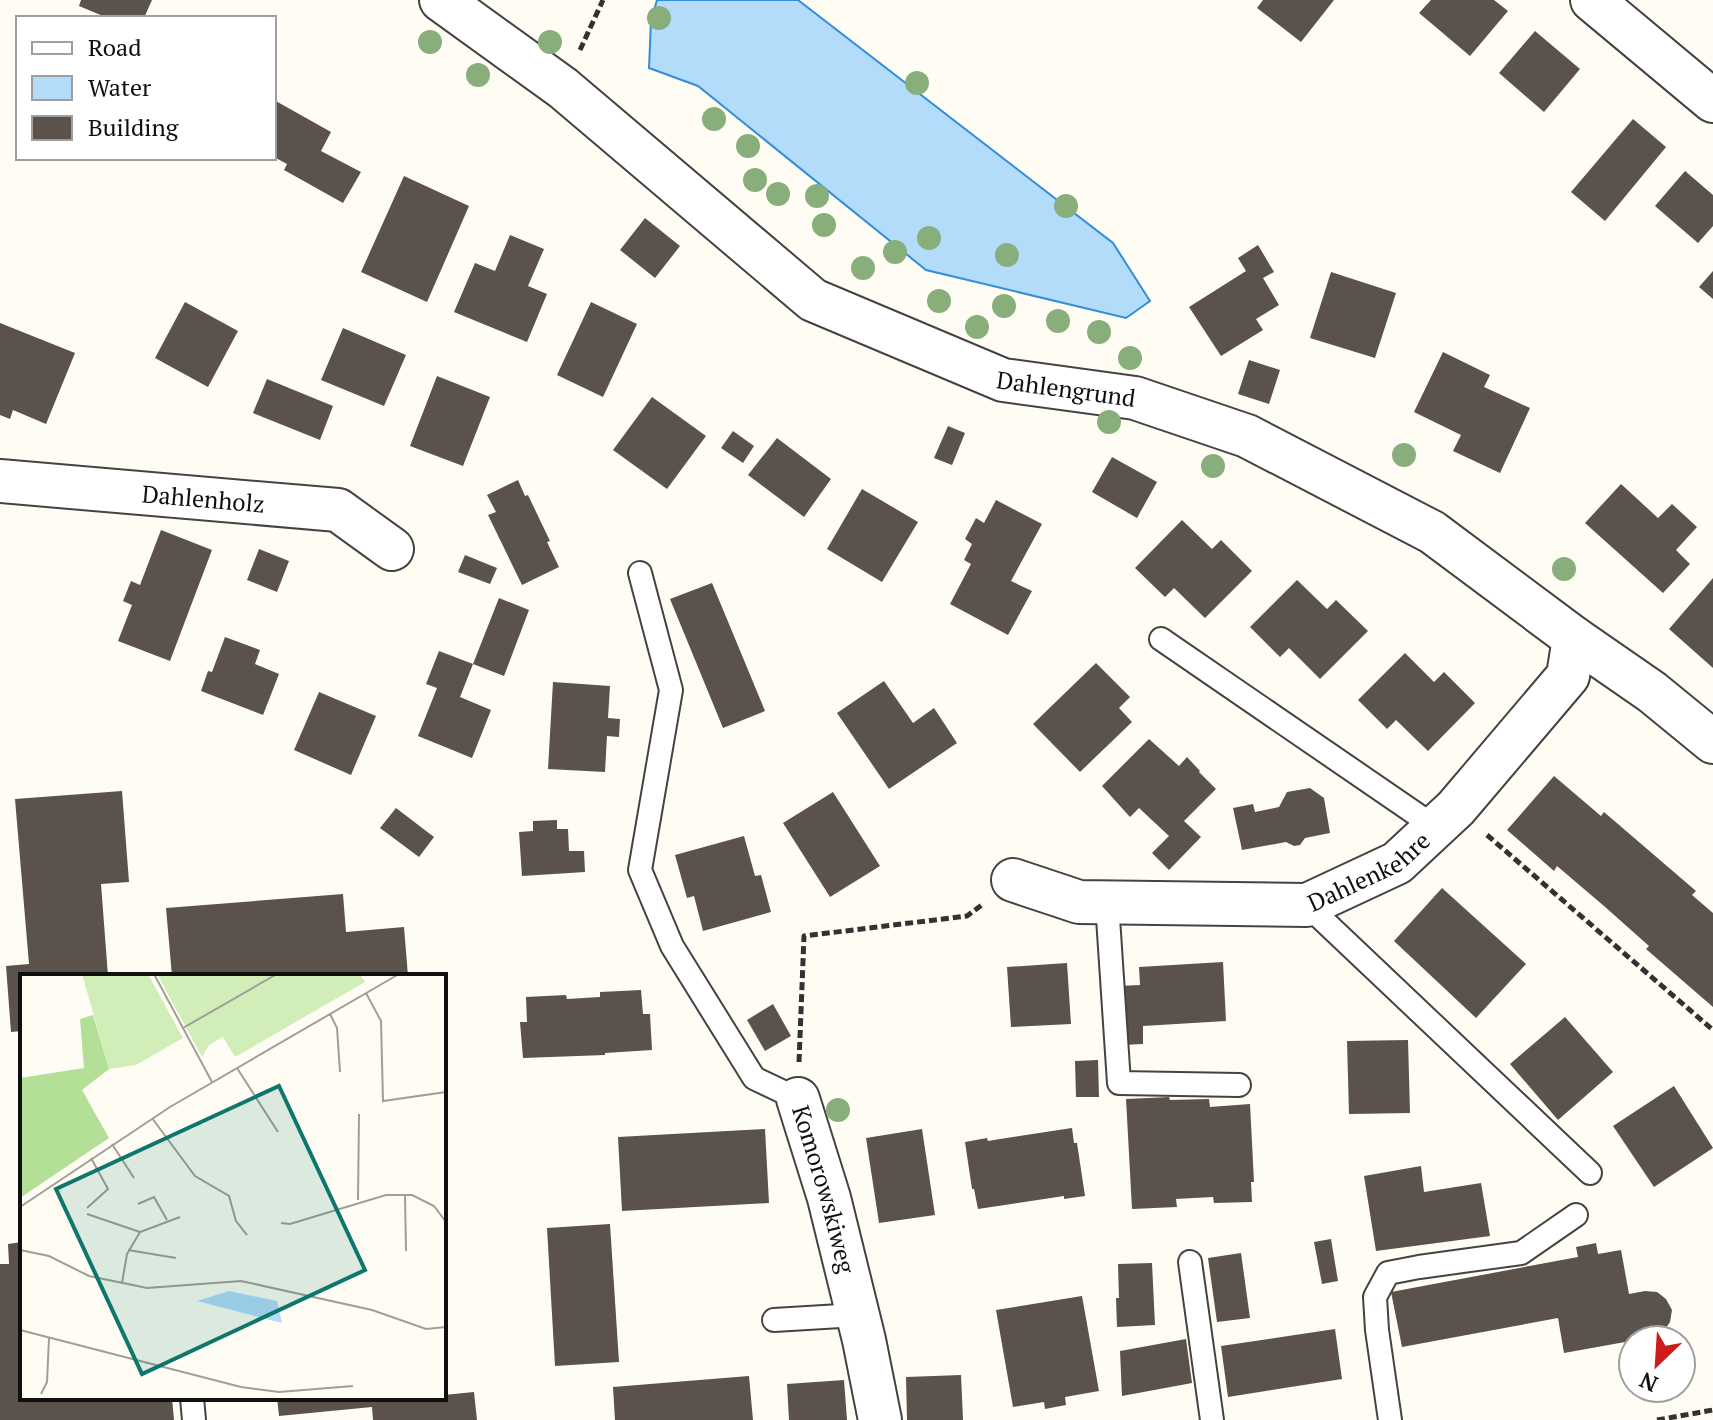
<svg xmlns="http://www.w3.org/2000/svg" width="1713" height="1420" font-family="'PT Serif',serif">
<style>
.water{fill:#b3dcfb;stroke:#338dd9;stroke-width:2}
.building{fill:#5a524b}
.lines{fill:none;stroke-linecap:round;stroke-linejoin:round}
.service-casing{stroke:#434343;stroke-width:26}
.minor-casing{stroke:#434343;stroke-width:46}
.path{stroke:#323232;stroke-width:5;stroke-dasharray:8 4;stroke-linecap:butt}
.service{stroke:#fff;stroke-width:22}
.minor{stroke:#fff;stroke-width:42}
.tree{fill:#88af7b}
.labels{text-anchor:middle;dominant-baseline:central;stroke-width:8;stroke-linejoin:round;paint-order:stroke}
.street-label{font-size:24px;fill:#101010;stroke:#fff}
.inset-road{fill:none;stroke:#9f9e98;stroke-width:2}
.view{fill:#0f766e;fill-opacity:0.15;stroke:#0f766e;stroke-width:4}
.inset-edge{fill:none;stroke:#101010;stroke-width:4}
</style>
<rect width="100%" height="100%" fill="#fffdf3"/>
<polygon class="water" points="657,0 798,0 1113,243 1150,301 1126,318 926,270 698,86 649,68 651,21"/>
<g class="building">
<polygon points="81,0 152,0 144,18 108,18 79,6"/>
<polygon points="1263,0 1334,0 1301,42 1257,8"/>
<polygon points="1431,0 1494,0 1508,11 1470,56 1419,13"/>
<polygon points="1535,31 1580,69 1544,112 1499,73"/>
<polygon points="274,100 331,132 321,151 361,172 343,203 284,170 287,164 274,157"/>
<polygon points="1633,119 1666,147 1605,221 1571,192"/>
<polygon points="1685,171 1713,195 1713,226 1698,243 1655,206"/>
<polygon points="404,176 469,206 427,302 361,272"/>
<polygon points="645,218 680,246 655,278 620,250"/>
<polygon points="510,235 544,249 528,286 547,294 527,342 454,312 475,263 495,271"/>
<polygon points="1258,245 1274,272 1263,278 1279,305 1256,319 1263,330 1221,356 1189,307 1246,271 1238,258"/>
<polygon points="1713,271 1713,299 1699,287"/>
<polygon points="1331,272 1396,293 1375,358 1310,338"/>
<polygon points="185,302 238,331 208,387 155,358"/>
<polygon points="591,302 637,324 603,397 557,375"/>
<polygon points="0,323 75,353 46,424 13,410 10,419 0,415"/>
<polygon points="343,328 406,355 384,406 321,380"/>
<polygon points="1443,352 1490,375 1484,387 1530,408 1500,473 1453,451 1461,435 1414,412"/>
<polygon points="1249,360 1280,370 1269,404 1238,394"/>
<polygon points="437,376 490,397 463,466 410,446"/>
<polygon points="267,379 333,406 320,440 253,413"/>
<polygon points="652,397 706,436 667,489 613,450"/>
<polygon points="948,426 965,433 952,465 934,458"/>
<polygon points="733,431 754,446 743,463 721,448"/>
<polygon points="777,438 831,479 804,517 748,475"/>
<polygon points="1112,457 1157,482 1137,518 1092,492"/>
<polygon points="518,480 525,496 528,495 550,541 547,542 559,567 522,585 488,515 496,512 487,495"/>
<polygon points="1621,484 1658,518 1672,504 1697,527 1676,550 1690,564 1663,593 1585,523"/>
<polygon points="862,489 918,522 882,582 827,549"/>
<polygon points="996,500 1042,524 1011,581 1032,591 1008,635 950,604 971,564 964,560 972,544 965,539 976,518 984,523"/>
<polygon points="1182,520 1212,549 1221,540 1252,571 1205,618 1174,588 1165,597 1135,568"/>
<polygon points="161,530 212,550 170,661 118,641 132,605 123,601 131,581 140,585"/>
<polygon points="259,549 289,561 277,592 247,580"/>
<polygon points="465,555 497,568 490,584 458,572"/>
<polygon points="1713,578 1713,668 1669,629"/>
<polygon points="1297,580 1327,609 1336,600 1368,631 1320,679 1289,648 1280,657 1250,627"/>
<polygon points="712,583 765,711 723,728 670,599"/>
<polygon points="499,598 529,610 504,676 473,664 460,697 491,710 472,758 418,736 437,688 426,684 439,651 473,664"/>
<polygon points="225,637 260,650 255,664 279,674 263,715 201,691 208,671 212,672"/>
<polygon points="1405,653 1434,682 1444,672 1475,703 1428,751 1396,720 1387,729 1358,700"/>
<polygon points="1096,663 1130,697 1119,708 1132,722 1080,772 1033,724"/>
<polygon points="884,681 913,723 934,708 957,743 889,789 837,713"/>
<polygon points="553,682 610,686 608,718 620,719 619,737 607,736 605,772 548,769"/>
<polygon points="319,692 376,716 351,775 294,750"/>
<polygon points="1149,739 1179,766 1187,757 1200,771 1199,772 1216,789 1184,821 1201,837 1169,870 1152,853 1169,836 1139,808 1130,817 1102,786"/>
<polygon points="1554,776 1601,816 1604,812 1696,891 1692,895 1713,913 1713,1007 1646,949 1649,946 1604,906 1557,866 1554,871 1507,830"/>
<polygon points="1310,788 1324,798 1330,833 1305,838 1300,845 1294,846 1286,842 1242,850 1233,808 1253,804 1255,812 1279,807 1287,792"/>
<polygon points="122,791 129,882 101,884 108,976 22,976 22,1031 11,1032 6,966 29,964 15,799"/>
<polygon points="833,792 880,866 830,897 783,823"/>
<polygon points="396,808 434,837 419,857 380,828"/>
<polygon points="557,820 557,829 568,829 569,851 584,851 585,872 522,876 519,832 533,831 533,821"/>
<polygon points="744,836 755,876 761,875 771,912 703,931 694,896 687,898 675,855"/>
<polygon points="1442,888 1526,964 1476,1018 1394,941"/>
<polygon points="343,894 346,932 404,927 408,976 172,976 166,908"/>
<polygon points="1223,962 1226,1021 1143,1026 1143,1044 1122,1045 1118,986 1140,985 1139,967"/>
<polygon points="1067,963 1071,1024 1011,1027 1007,967"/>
<polygon points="641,990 643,1014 650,1014 652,1050 605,1053 605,1055 523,1058 520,1022 527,1022 526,997 566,995 567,999 600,997 600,992"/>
<polygon points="773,1004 791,1036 765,1051 747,1020"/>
<polygon points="1565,1017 1613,1072 1558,1120 1510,1064"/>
<polygon points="1408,1040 1410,1113 1349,1114 1347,1041"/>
<polygon points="1098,1060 1099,1097 1076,1097 1075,1061"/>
<polygon points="1674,1086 1713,1148 1654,1187 1613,1126"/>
<polygon points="1169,1097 1170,1100 1209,1099 1210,1107 1250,1104 1254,1182 1251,1182 1252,1202 1214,1203 1213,1197 1176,1199 1177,1207 1132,1209 1126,1099"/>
<polygon points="1072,1128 1074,1143 1077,1143 1085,1196 1064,1199 1064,1196 978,1209 974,1189 972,1189 965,1142 987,1138 988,1141 1000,1139"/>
<polygon points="765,1129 769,1203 622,1211 618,1137"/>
<polygon points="922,1129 935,1215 879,1223 866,1138"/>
<polygon points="1421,1166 1424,1192 1481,1183 1490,1236 1376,1251 1364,1176"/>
<polygon points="610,1224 619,1362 555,1366 547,1228"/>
<polygon points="1331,1239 1338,1281 1322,1284 1314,1242"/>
<polygon points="22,1242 22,1398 172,1398 174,1420 0,1420 0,1264 9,1264 8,1244"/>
<polygon points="1596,1243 1598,1254 1621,1250 1629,1294 1645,1291 1657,1292 1666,1299 1672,1310 1670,1322 1664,1331 1653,1337 1564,1353 1558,1318 1402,1347 1391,1292 1578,1257 1576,1247"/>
<polygon points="1241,1253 1250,1318 1217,1322 1208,1258"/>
<polygon points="1152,1263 1155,1325 1117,1327 1116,1298 1119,1298 1118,1264"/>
<polygon points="1082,1296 1099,1391 1065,1397 1066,1405 1045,1409 1044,1402 1013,1407 996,1310"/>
<polygon points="1335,1329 1342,1379 1228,1397 1221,1346"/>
<polygon points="1186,1339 1192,1383 1122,1396 1120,1351"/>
<polygon points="961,1375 963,1420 907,1420 906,1377"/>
<polygon points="749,1376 753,1420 615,1420 613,1387"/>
<polygon points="844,1380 847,1420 789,1420 787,1384"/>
<polygon points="474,1392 477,1420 373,1420 372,1407 279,1416 277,1398 392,1398 392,1400 444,1398 444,1395"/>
</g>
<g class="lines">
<g class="service-casing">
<g id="service">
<polyline points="640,573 671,690 640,870 672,946 754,1078 798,1099"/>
<polyline points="1161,639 1435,827"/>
<polyline points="1107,903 1119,1083 1239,1085"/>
<polyline points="1307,905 1590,1173"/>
<polyline points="1190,1262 1212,1420"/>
<polyline points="774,1320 857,1315"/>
<polyline points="192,1398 194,1420"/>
<polyline points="1390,1420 1377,1330 1375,1297 1388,1273 1419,1267 1521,1253 1576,1215"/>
</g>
</g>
<g class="minor-casing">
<g id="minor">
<path id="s1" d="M 441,0 L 563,88 L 813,300 L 1003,380 L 1135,398 L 1247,436 L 1432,532 L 1574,638 L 1652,692 L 1713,742"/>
<polyline points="1592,0 1713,101"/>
<path id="s2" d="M 0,481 L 338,510 L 392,549"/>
<path id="s3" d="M 1013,880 L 1079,902 L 1307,905 L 1397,863 L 1456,808 L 1568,676 L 1574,638"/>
<path id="s4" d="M 798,1099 L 829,1198 L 864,1340 L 880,1420"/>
</g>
</g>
<g class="path">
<polyline points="580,50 603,0"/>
<polyline points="1487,835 1713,1030"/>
<polyline points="799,1062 804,936 967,916 983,904"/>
<polyline points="1657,1420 1713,1410"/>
</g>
<use href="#service" class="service"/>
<use href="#minor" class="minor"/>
</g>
<g class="tree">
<circle cx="659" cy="18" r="12"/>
<circle cx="430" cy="42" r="12"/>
<circle cx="550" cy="42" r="12"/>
<circle cx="478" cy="75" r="12"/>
<circle cx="917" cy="83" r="12"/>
<circle cx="714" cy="119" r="12"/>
<circle cx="748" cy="146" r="12"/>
<circle cx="755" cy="180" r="12"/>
<circle cx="778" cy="194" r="12"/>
<circle cx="817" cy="196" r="12"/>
<circle cx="1066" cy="206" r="12"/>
<circle cx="824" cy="225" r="12"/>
<circle cx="929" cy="238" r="12"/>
<circle cx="895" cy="252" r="12"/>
<circle cx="1007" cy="255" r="12"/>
<circle cx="863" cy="268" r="12"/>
<circle cx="939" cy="301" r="12"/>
<circle cx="1004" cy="306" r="12"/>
<circle cx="1058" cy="321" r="12"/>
<circle cx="977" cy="327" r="12"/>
<circle cx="1099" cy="332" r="12"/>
<circle cx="1130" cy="358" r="12"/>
<circle cx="1109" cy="422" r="12"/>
<circle cx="1404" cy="455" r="12"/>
<circle cx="1213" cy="466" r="12"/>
<circle cx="1564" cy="569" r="12"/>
<circle cx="838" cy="1110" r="12"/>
</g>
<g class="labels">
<g class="street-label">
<text stroke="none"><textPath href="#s1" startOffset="748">Dahlengrund</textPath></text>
<text stroke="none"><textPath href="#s2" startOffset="204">Dahlenholz</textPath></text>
<text stroke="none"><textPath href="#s3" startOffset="368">Dahlenkehre</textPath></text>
<text stroke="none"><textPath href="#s4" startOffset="94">Komorowskiweg</textPath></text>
</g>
</g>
<g transform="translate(20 974)">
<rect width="426" height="426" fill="#fffdf3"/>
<path d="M 62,0 L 128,0 L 163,64 L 116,91 L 89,95 ZM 137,0 L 340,0 L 345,8 L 215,83 L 203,63 L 189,71 L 182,83 Z" fill="#d1eeb8"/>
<path d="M 73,41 L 89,95 L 62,116 L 89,164 L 0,224 L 0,104 L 64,94 L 60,45 Z" fill="#b3e096"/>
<path d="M 209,317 L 257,327 L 262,349 L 177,327 Z" fill="#b3dcfb"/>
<path class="inset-road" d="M 134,0 L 192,108M 346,19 L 361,47 L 363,127 L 426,118M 310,40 L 317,54 L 320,98M 163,54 L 257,0M 217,94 L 258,158M 132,144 L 175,202 L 209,222 L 216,247 L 227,261M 92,170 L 114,204M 385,221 L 386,277M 338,226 L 339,140M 118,230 L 134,223 L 147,246M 0,233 L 150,133 L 379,0M 67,234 L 88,215 L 71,184M 67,240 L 120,258M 261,249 L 270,250 L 366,221 L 392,221 L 414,232 L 426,248M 0,276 L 29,282 L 69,302 L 127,314 L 221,307 L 352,336 L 406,355 L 426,353M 108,276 L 156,284M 102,309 L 107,280 L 120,258 L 160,243M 0,356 L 221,413 L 259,418 L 333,412M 21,420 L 27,408 L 29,364"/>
<path class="view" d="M 259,112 L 345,296 L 122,400 L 36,215 Z"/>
<rect width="426" height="426" class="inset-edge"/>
</g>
<rect x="16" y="16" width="260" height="144" fill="#ffffff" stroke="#9f9f9f" stroke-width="2"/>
<rect x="32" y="42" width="40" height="12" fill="#ffffff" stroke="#9f9f9f" stroke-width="2"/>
<text x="88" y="56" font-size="24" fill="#101010">Road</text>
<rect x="32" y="76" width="40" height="24" fill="#b3dcfb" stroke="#9f9f9f" stroke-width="2"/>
<text x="88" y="96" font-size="24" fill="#101010">Water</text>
<rect x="32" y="116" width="40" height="24" fill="#5a524b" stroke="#9f9f9f" stroke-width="2"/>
<text x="88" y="136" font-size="24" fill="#101010">Building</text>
<g transform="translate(1657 1364) rotate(205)"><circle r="38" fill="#ffffff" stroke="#9f9f9f" stroke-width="2"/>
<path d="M0-6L14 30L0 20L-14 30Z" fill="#cd1c1b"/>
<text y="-12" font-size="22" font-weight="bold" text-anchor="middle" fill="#101010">N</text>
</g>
</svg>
